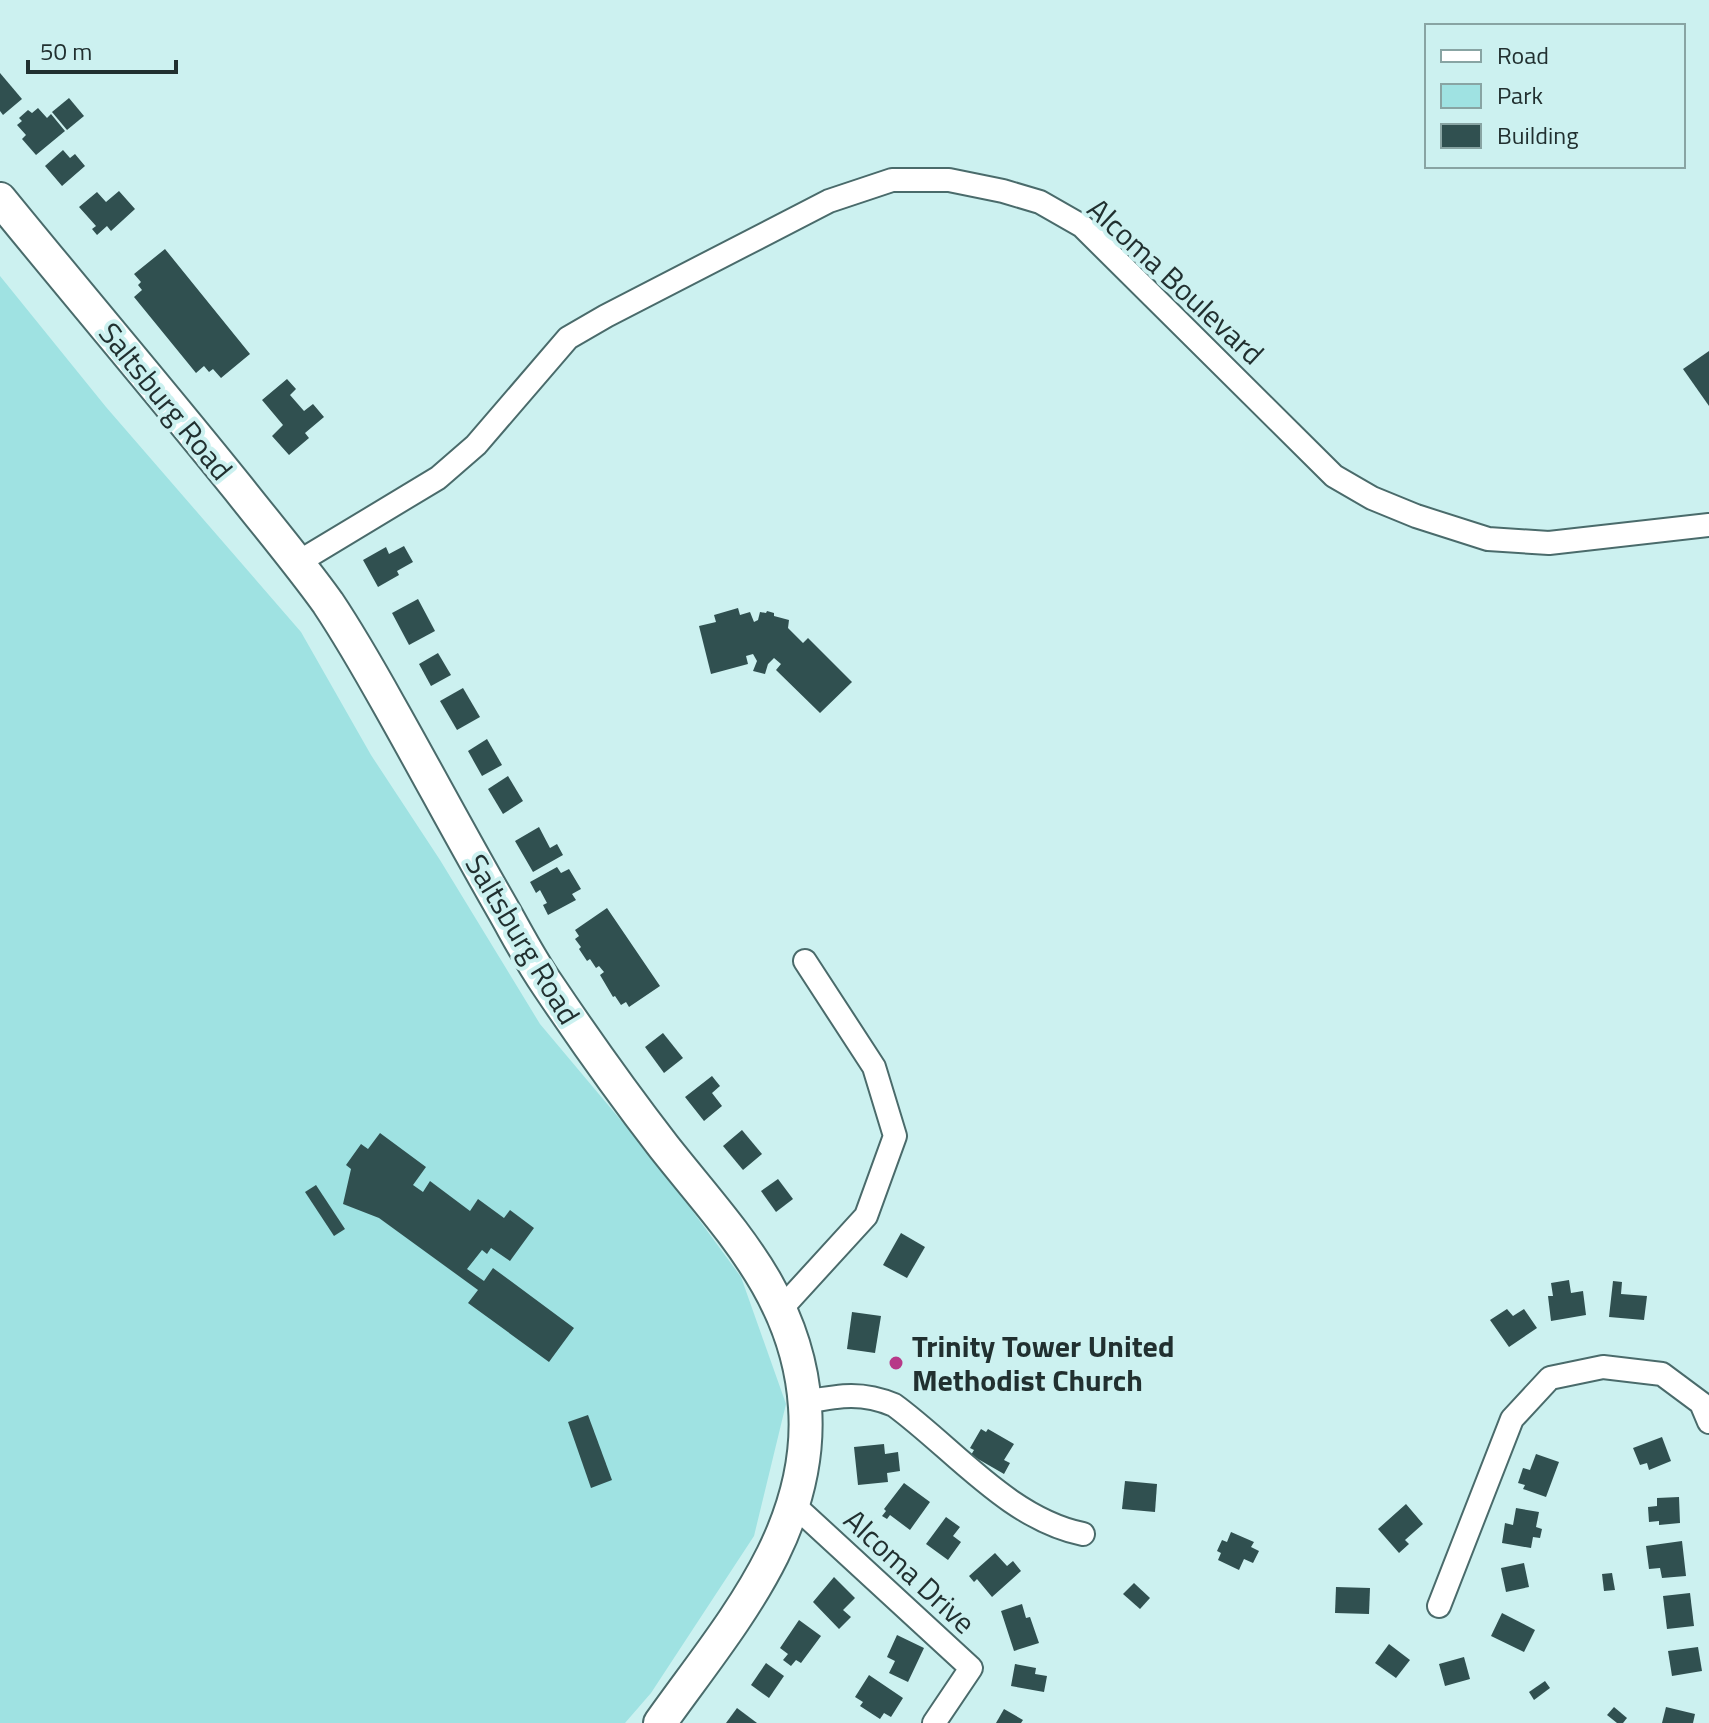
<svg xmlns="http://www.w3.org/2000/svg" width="1709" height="1723" font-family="'Titillium Web',sans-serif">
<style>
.green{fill:#9fe2e2}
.building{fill:#305050}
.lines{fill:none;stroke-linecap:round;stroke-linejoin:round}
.minor-casing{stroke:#4a6b6b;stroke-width:26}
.secondary-casing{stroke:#4a6b6b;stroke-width:36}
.minor{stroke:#fff;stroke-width:22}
.secondary{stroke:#fff;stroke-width:32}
.poi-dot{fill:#b73988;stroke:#ccf1f0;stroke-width:3}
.labels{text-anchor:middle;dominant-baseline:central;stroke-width:8;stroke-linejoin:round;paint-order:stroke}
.street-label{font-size:30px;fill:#213030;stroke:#ccf1f0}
.poi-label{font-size:30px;font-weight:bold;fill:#213030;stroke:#ccf1f0;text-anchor:start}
</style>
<rect width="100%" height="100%" fill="#ccf1f0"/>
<polygon class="green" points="0,276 106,407 301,632 371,755 440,860 540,1024 661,1168 741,1277 786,1404 754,1536 651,1693 625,1723 0,1723"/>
<g class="building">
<polygon points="0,73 22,99 3,115 0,111"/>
<polygon points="69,98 84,116 67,130 52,112"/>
<polygon points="38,108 47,118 51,114 65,131 36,155 22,139 26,135 17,125 22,121 19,118 28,110 32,113"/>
<polygon points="63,150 70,158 75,154 85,166 62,186 45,166"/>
<polygon points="119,191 135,209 111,231 107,226 97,235 92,229 96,226 79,207 97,192 106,202"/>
<polygon points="165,249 250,354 221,378 213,369 209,372 204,366 196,373 134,297 142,290 138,285 141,282 134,274"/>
<polygon points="1709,351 1709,406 1683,369"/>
<polygon points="287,379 296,389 290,395 304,411 313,404 324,417 305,433 309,438 289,455 272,436 283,425 262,400"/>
<polygon points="404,546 413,562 397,571 399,575 378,587 363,560 386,547 389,554"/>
<polygon points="418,599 435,631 409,645 392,613"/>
<polygon points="738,608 740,615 750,612 754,622 758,620 760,612 766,613 767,611 774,613 774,616 789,620 788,628 803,643 808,638 852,682 820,713 776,670 781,664 774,658 768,664 765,674 753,671 757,661 753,654 746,656 748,664 711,674 699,626 716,622 714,615"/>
<polygon points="438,653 451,675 431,686 419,664"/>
<polygon points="463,688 480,717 457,730 440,701"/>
<polygon points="487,739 502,765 482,776 468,751"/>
<polygon points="508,776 523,801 503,814 488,789"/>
<polygon points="539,827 550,848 557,844 563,855 533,872 515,841"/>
<polygon points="557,867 561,873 569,869 581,889 572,894 576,900 548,915 543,905 547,903 540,890 536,893 530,882"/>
<polygon points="607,908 660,986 629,1007 626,1002 621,1005 615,996 613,997 600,975 604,972 599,966 596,968 590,959 587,961 579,949 581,947 575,939 579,936 575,930"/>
<polygon points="663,1033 683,1058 664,1073 645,1047"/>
<polygon points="712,1076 720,1086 712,1093 722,1106 704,1121 685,1097"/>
<polygon points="742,1130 762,1154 743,1170 723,1146"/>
<polygon points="380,1133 426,1167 413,1185 423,1192 430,1181 470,1211 478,1199 504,1218 510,1210 534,1228 510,1261 491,1248 487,1254 482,1250 467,1269 484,1281 493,1268 574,1328 549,1362 468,1303 478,1290 379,1218 343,1204 351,1169 346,1165 361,1144 368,1149"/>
<polygon points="778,1179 793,1199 776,1212 761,1191"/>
<polygon points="316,1185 345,1229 334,1236 305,1192"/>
<polygon points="901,1233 925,1247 907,1278 883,1265"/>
<polygon points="1569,1280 1571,1293 1583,1291 1586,1315 1551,1321 1548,1296 1553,1296 1551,1283"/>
<polygon points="1613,1281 1622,1282 1621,1294 1647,1296 1644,1320 1609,1317"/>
<polygon points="1507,1309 1513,1316 1524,1309 1537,1328 1509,1347 1490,1320"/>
<polygon points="852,1312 881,1316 875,1353 847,1349"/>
<polygon points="588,1415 612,1480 591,1488 568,1422"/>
<polygon points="981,1429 986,1432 988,1429 1014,1444 1004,1460 1010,1463 1004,1474 971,1455 974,1450 970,1448"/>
<polygon points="1662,1437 1671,1461 1649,1470 1647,1463 1640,1465 1633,1448"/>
<polygon points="884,1444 885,1454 898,1452 900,1471 887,1473 888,1482 858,1485 854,1447"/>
<polygon points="1536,1454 1559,1462 1546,1497 1523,1489 1525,1485 1518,1483 1523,1468 1530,1470"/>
<polygon points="1125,1481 1157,1484 1155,1512 1122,1509"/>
<polygon points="904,1483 930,1502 910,1530 890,1515 887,1519 882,1516 886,1511 884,1509"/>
<polygon points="1679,1497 1680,1523 1659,1525 1659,1521 1649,1522 1648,1507 1657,1506 1657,1498"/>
<polygon points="1406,1504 1423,1524 1405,1540 1409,1544 1399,1553 1378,1529"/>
<polygon points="1516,1508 1539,1512 1536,1527 1542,1529 1540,1538 1533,1537 1531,1548 1502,1543 1505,1523 1513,1525"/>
<polygon points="946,1517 960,1527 953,1536 961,1542 948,1560 926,1544"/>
<polygon points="1231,1532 1254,1542 1251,1547 1259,1551 1253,1563 1244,1559 1239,1570 1218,1560 1221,1553 1217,1551 1222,1540 1227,1542"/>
<polygon points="1682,1541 1686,1576 1662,1578 1660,1568 1649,1569 1646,1546"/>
<polygon points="995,1553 1007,1566 1013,1561 1021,1571 992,1597 977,1579 974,1582 969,1576"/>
<polygon points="1524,1563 1529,1587 1506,1592 1501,1568"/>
<polygon points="1612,1573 1615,1590 1604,1591 1602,1574"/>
<polygon points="834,1577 855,1598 843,1610 851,1617 839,1629 813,1602"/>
<polygon points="1134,1583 1150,1598 1140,1609 1123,1594"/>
<polygon points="1336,1587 1370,1588 1369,1614 1335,1613"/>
<polygon points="1690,1593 1694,1626 1667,1629 1663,1596"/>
<polygon points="1022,1604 1026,1618 1030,1617 1039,1643 1014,1651 1001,1611"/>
<polygon points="1502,1613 1535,1630 1524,1652 1491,1636"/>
<polygon points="799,1620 821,1636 801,1663 796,1660 791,1666 783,1660 788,1654 780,1648"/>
<polygon points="897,1635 924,1648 908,1682 889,1673 895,1661 887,1657"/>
<polygon points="1389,1644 1410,1660 1396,1678 1375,1663"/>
<polygon points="1698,1647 1702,1671 1672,1676 1668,1651"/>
<polygon points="1464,1657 1470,1679 1445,1686 1439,1664"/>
<polygon points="766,1663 784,1676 769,1698 751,1685"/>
<polygon points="1015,1664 1036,1668 1035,1674 1047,1676 1044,1692 1011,1686"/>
<polygon points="869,1675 903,1698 891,1717 884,1713 880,1719 860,1706 863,1702 855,1697"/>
<polygon points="1545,1681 1550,1688 1534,1700 1529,1692"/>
<polygon points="1614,1707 1627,1718 1623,1723 1617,1723 1607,1715"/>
<polygon points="1666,1707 1695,1714 1693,1723 1662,1723"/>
<polygon points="737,1708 757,1723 726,1723"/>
<polygon points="1004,1709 1023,1720 1021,1723 996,1723"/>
</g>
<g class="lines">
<g class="minor-casing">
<g id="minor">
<polyline points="297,563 438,478 476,445 568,338 606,316 829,201 892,180 949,180 1003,191 1040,202 1082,226 1334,476 1372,498 1416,516 1488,539 1549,543 1709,525"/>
<polyline points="781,1309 866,1216 895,1136 874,1067 805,961"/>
<path d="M 805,1402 C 838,1396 861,1391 894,1405 C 953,1448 1009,1519 1083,1534"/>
<polyline points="794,1505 971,1668 934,1723"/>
<polyline points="1439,1606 1512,1419 1550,1378 1603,1367 1662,1374 1701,1403 1709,1422"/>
</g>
</g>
<g class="secondary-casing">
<path id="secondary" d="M 0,199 C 79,296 160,391 238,488 C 268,526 300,564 328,603 C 350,636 370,671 389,705 C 428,774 465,844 505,913 C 518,936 531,961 547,984 C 584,1039 623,1094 664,1147 C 728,1228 798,1296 805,1407 C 814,1532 728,1627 660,1723"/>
</g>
<use href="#minor" class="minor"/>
<use href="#secondary" class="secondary"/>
</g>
<circle class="poi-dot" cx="896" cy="1363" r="8"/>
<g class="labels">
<g class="street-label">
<text transform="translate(1176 281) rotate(43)">Alcoma Boulevard</text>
<text transform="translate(166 401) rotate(51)">Saltsburg Road</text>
<text transform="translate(523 939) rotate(59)">Saltsburg Road</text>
<text transform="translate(910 1571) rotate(43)">Alcoma Drive</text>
</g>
<g class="poi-label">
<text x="912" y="1346">Trinity Tower United<tspan x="912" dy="34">Methodist Church</tspan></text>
</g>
</g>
<rect x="1425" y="24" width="260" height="144" fill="#ccf1f0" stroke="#88a4a3" stroke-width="2"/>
<rect x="1441" y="50" width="40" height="12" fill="#ffffff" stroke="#88a4a3" stroke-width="2"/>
<text x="1497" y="64" font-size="24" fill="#213030">Road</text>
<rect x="1441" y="84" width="40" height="24" fill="#9fe2e2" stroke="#88a4a3" stroke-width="2"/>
<text x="1497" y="104" font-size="24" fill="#213030">Park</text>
<rect x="1441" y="124" width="40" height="24" fill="#305050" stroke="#88a4a3" stroke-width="2"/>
<text x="1497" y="144" font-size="24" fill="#213030">Building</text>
<path d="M28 60v12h148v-12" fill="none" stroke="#213030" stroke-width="4"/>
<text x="40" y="60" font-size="24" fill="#213030" stroke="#ccf1f0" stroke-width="6" paint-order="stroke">50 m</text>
</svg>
